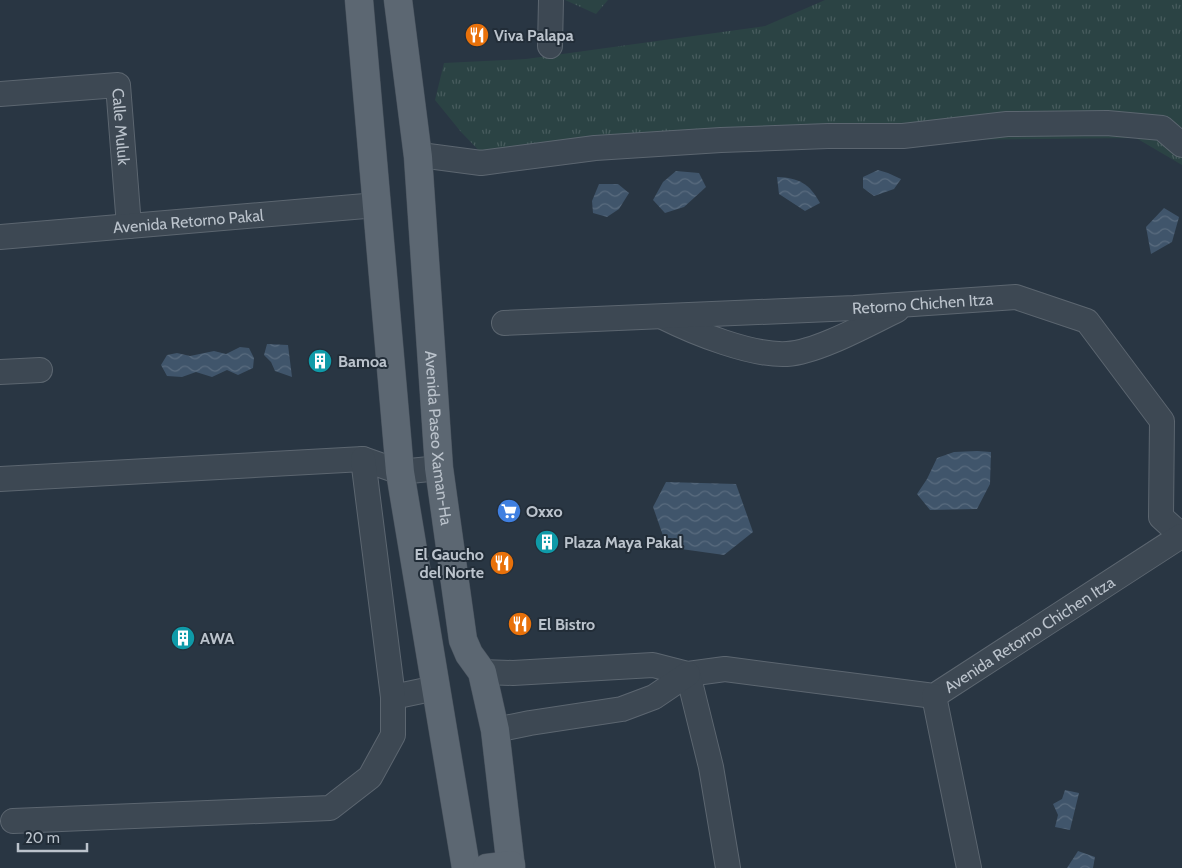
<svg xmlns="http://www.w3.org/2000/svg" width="1182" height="868" font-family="Cabin,sans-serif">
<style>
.grass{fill:url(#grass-tufts)}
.water{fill:url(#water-waves)}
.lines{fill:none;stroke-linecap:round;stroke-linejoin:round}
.minor-casing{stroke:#5c6670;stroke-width:26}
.major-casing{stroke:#47515c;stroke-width:29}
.minor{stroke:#3d4853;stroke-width:24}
.major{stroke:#5c6772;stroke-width:28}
.labels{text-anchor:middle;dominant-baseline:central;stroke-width:4;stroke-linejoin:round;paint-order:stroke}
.poi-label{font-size:16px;font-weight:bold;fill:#bbc3cc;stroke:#222d38;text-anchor:start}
.street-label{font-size:16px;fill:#bbc3cc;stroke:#222d38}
</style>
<defs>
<pattern id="grass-tufts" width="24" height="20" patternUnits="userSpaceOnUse" patternTransform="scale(1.25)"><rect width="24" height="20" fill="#2b4344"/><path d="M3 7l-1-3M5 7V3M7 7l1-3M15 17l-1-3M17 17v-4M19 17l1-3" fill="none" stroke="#485c5e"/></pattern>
<pattern id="water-waves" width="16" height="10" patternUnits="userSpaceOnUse" patternTransform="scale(1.25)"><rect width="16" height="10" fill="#40556b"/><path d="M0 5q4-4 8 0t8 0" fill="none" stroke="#5a6c7f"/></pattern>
</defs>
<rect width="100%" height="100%" fill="#293643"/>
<g class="grass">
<polygon points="565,0 608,0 596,14"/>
<polygon points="825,0 1182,0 1182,165 1136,138 955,140 492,164 461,132 435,100 444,63 526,59 765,26"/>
</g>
<g class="water">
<polygon points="878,170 888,173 901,179 894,189 874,196 863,188 863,177"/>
<polygon points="676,171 699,173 706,187 684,207 665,213 653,200 663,182"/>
<path d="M 777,177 C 799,178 809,183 820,203 L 805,211 L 779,194 Z"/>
<polygon points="599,184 618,184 629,193 619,209 607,217 593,213 592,201"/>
<polygon points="1164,208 1179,217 1172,242 1151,254 1146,227"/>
<polygon points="267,344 288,345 292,377 275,371 271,362 264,355"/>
<polygon points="240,347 249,348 254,358 253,368 238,375 227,370 212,377 196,372 182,377 167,376 161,365 167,355 177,353 190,356 214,351 226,354"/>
<polygon points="977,451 991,452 990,484 977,509 930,510 917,494 927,479 937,458 954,452"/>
<polygon points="666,482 736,484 753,532 724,555 667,547 653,507"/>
<polygon points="1065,790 1079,793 1070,830 1055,827 1058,815 1053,804 1062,799"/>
<polygon points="1078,851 1095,857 1093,868 1067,868"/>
</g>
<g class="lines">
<g class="minor-casing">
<g id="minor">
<polyline points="550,46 551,0"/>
<path id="s1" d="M 0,94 L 118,85 L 129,226"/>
<polyline points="418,157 428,156 481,163 595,148 721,140 828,136 903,136 1007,124 1107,123 1162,128 1182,145"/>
<path id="s2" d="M 0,237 L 377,205"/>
<path d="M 663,317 C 695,333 752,356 787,354 C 818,352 868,324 897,310"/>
<path id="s3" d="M 504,323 L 854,308 L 1016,297 L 1087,321 L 1162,421 L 1161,517 L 1182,536"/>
<polyline points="0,372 40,370"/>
<polyline points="0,479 363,459 400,472 439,468"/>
<path id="s4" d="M 482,672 L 513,673 L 653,665 L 688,674 L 725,669 L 934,696 L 1181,536"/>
<polyline points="688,674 711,767 728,868"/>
<polyline points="934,696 969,868"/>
<polyline points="393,697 436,688"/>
<polyline points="495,730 530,723 622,709 654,697 688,674"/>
<polyline points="13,821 330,808 370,777 393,735 393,697 363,459"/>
</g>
</g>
<g class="major-casing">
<g id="major">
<polyline points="359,0 400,472 466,868"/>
<path id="s5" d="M 398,0 L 418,157 L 439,468 L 463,640 L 469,654 L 482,672 L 495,730 L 511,868"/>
<polyline points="487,868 511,865"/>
</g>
</g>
<use href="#minor" class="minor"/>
<use href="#major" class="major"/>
</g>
<defs>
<g id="restaurant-disc" transform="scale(1.25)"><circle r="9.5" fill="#e8710a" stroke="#222d38"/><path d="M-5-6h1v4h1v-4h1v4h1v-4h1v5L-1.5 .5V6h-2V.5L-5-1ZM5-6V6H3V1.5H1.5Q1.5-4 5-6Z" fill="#fff"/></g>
<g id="building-disc" transform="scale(1.25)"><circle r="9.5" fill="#0f9aa8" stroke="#222d38"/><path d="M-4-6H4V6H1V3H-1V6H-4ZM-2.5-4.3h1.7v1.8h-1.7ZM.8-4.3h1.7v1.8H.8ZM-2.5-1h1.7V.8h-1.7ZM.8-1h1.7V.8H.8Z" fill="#fff"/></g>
<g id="supermarket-disc" transform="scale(1.25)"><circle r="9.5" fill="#3f7fe0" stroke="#222d38"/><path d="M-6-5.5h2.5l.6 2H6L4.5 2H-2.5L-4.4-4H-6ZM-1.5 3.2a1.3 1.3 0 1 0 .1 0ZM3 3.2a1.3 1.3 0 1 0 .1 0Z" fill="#fff"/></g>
</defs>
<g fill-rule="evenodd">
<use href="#restaurant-disc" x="477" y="35"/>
<use href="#building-disc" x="320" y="361"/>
<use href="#supermarket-disc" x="509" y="511"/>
<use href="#building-disc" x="547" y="542"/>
<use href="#restaurant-disc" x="502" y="563"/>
<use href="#restaurant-disc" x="520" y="624"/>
<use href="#building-disc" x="183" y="638"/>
</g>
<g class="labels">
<g class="poi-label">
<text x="494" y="35">Viva Palapa</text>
<text x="338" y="361">Bamoa</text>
<text x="526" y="511">Oxxo</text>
<text x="564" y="542">Plaza Maya Pakal</text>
<text x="484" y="554" text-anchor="end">El Gaucho<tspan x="484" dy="18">del Norte</tspan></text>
<text x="538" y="624">El Bistro</text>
<text x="200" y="638">AWA</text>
</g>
<g class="street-label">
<text stroke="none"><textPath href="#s1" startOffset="160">Calle Muluk</textPath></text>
<text stroke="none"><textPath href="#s2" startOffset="189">Avenida Retorno Pakal</textPath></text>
<text stroke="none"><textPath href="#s3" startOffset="419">Retorno Chichen Itza</textPath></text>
<text stroke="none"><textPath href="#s5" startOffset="440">Avenida Paseo Xaman-Ha</textPath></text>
<text stroke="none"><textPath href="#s4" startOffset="569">Avenida Retorno Chichen Itza</textPath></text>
</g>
</g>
<path d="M18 843v8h69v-8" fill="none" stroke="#bbc3cc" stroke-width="2.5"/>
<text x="25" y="843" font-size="15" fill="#bbc3cc" stroke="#222d38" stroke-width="4" paint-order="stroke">20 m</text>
</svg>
